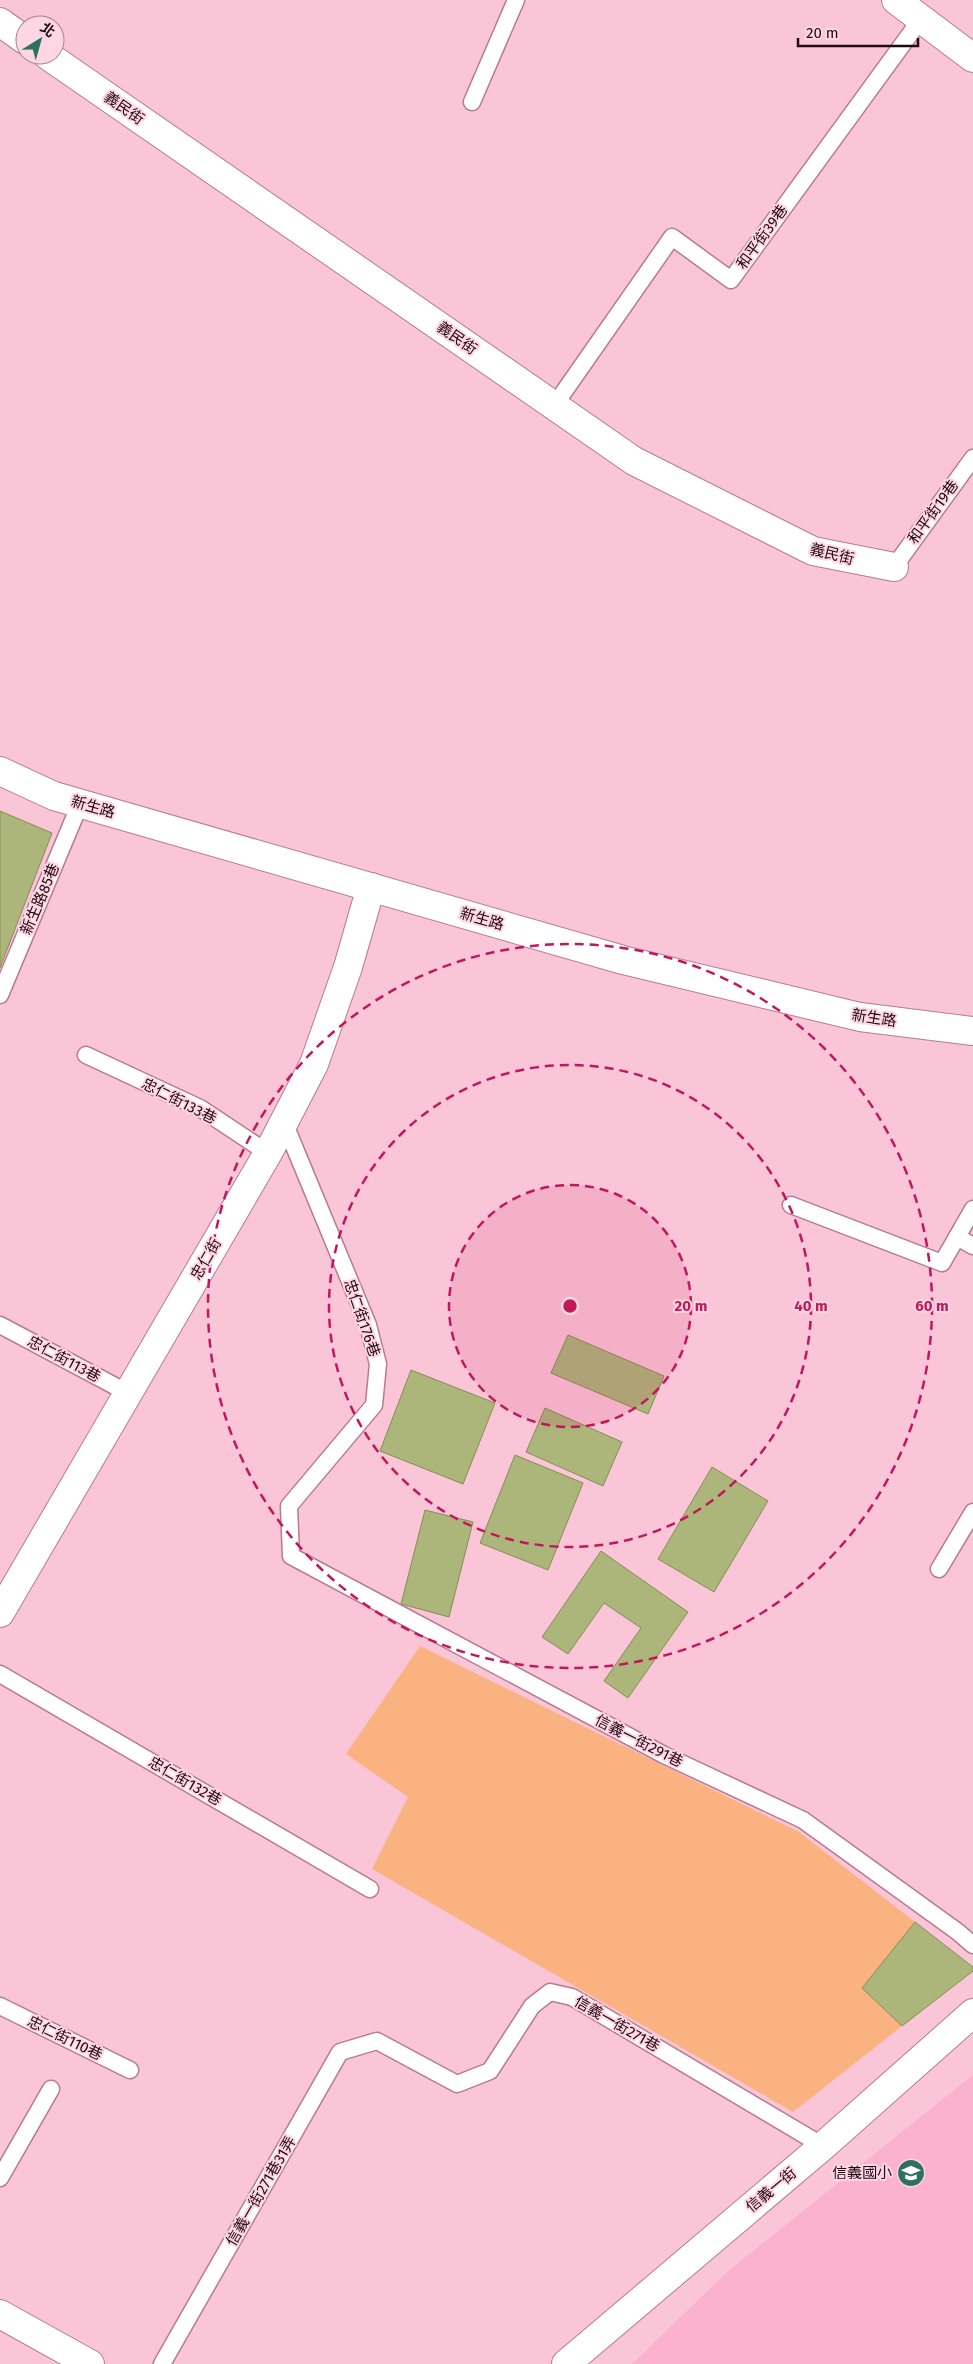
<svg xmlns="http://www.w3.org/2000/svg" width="973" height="2364" font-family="'Fira Sans','Noto Sans TC',sans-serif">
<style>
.built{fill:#fbb2cc}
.green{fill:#fab380}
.building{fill:#acb67b;stroke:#858e54}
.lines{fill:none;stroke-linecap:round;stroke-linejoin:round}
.service-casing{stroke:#b87b91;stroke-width:19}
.minor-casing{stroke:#b87b91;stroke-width:30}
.secondary-casing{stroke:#b87b91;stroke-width:30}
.service{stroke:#fff;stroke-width:16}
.minor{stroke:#fff;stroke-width:28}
.secondary{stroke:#fff;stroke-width:28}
.ring{fill:none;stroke:#c2185b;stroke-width:2.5;stroke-dasharray:9 6}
.labels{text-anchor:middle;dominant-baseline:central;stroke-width:4;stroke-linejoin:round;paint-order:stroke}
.street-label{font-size:15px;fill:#1f0912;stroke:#ffd6e3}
.poi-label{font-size:15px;fill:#1f0912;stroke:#ffd6e3;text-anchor:end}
.centre{fill:#c2185b;stroke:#ffd6e3;stroke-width:2.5}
.ring-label{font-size:15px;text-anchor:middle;font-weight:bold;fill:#c2185b;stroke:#ffd6e3;stroke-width:4;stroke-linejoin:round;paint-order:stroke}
</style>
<rect width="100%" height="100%" fill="#fac5d7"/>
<polygon class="built" points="973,2075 973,2364 632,2364 727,2272"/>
<polygon class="green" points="420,1646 799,1832 915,1922 862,1988 902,2026 793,2112 372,1869 408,1797 346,1754"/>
<g class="building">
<polygon points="0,811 52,833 0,968"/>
<polygon points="568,1335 664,1376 648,1414 551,1373"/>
<polygon points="411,1370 495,1403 463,1484 380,1451"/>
<polygon points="545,1408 622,1442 603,1486 526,1452"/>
<polygon points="515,1455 583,1483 548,1570 480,1543"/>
<polygon points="712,1467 768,1501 714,1592 658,1559"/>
<polygon points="425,1510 473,1522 449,1617 401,1604"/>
<polygon points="601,1551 688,1612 628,1698 604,1681 641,1628 604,1603 568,1654 542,1637"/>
<polygon points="915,1922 973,1967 973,1971 902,2026 862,1988"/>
</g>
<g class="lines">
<g class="service-casing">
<g id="service">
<polyline points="472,102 516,0"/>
<polyline points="554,406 672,237 731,280 921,19"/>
<polyline points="894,567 973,458"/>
<polyline points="0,995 80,804"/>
<polyline points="86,1055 200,1108 268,1153"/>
<polyline points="284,1122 368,1325 378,1364 374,1405 289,1506 291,1556 664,1755 803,1820 958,1932 973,1945"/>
<polyline points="791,1205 942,1263 957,1237"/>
<polyline points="973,1209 957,1237 973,1246"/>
<polyline points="0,1325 128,1393"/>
<polyline points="939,1569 973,1512"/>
<polyline points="0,1674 370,1889"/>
<polyline points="0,2006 130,2070"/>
<polyline points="0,2178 51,2089"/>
<polyline points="162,2364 340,2052 377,2041 457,2084 490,2071 532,2006 550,1992 572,1997 823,2146"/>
</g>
</g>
<g class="minor-casing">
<g id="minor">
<polyline points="896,0 973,58"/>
<polyline points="0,22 25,40"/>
<polyline points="47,55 634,461 813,551 894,567"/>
<polyline points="0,1613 268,1153 314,1064 348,967 371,887"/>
<polyline points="0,2314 90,2364"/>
<polyline points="566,2364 823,2146 973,2013"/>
</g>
</g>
<g class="secondary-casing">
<polyline id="secondary" points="0,771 54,796 623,960 860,1017 973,1031"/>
</g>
<use href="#service" class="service"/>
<use href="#minor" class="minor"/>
<use href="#secondary" class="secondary"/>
</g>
<circle cx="570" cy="1306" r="121" fill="#c2185b" fill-opacity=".12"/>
<g class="ring">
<circle cx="570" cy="1306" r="121"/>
<circle cx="570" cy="1306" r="241"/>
<circle cx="570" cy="1306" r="362"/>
</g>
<defs>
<g id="school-disc" transform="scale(1.4375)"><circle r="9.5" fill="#2e7162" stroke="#ffd6e3"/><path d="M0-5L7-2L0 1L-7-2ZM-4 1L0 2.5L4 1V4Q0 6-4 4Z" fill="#fff"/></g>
</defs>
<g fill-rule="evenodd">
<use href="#school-disc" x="911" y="2173"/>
</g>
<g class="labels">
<g class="street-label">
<text transform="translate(124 108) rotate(35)">義民街</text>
<text transform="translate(762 237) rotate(-54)">和平街39巷</text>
<text transform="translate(457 338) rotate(35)">義民街</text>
<text transform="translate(933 512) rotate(-54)">和平街19巷</text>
<text transform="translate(832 554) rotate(14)">義民街</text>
<text transform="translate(93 807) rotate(16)">新生路</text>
<text transform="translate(40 899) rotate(-67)">新生路85巷</text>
<text transform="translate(482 919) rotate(16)">新生路</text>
<text transform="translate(874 1018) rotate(9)">新生路</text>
<text transform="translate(179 1101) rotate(27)">忠仁街133巷</text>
<text transform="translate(206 1259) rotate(-60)">忠仁街</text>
<text transform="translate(362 1318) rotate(71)">忠仁街176巷</text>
<text transform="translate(64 1359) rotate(28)">忠仁街113巷</text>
<text transform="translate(639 1741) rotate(27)">信義一街291巷</text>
<text transform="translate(185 1781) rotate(30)">忠仁街132巷</text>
<text transform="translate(617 2024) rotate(30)">信義一街271巷</text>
<text transform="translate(65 2038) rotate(26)">忠仁街110巷</text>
<text transform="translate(771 2190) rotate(-40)">信義一街</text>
<text transform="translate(261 2191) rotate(-60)">信義一街271巷31弄</text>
</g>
<g class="poi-label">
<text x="892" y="2173">信義國小</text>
</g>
</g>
<circle cx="570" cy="1306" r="8" class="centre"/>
<g class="ring-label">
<text x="691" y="1311">20 m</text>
<text x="811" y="1311">40 m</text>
<text x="932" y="1311">60 m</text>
</g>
<g transform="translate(40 40) rotate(37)"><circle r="24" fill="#ffd6e3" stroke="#a5848f"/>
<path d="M0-4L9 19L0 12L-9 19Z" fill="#2e7162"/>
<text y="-8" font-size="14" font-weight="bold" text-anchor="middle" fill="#1f0912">北</text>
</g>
<path d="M798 38v8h120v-8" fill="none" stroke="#1f0912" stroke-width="2.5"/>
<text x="806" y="38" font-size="15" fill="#1f0912" stroke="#ffd6e3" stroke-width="4" paint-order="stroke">20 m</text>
</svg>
